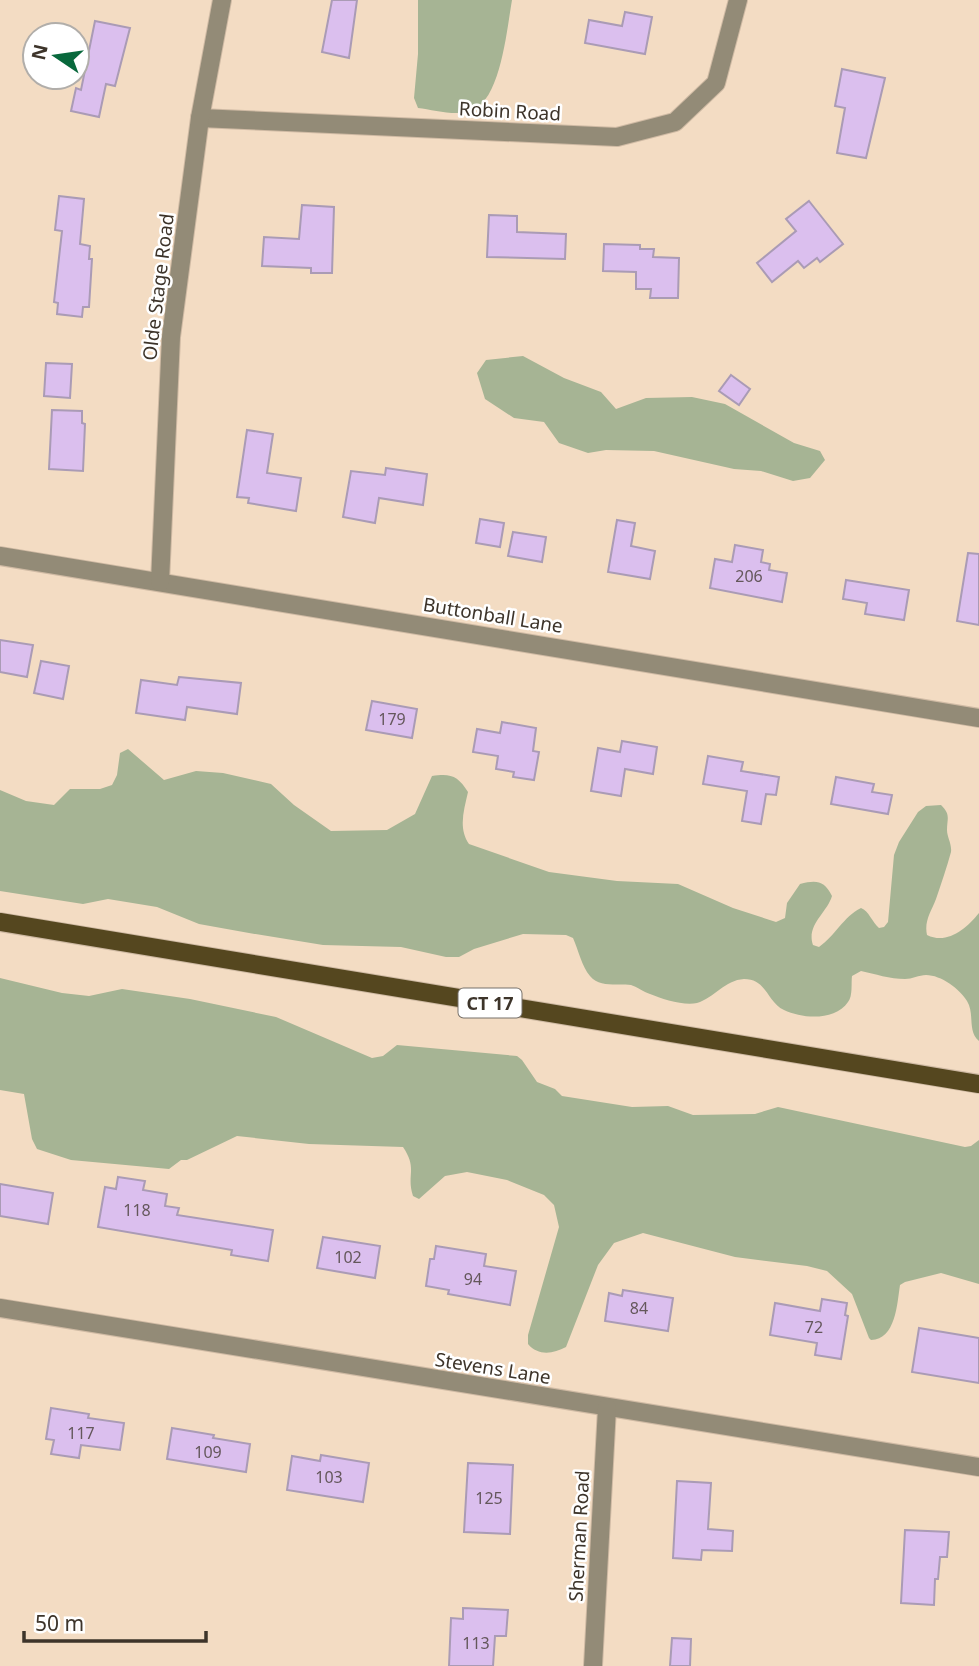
<svg xmlns="http://www.w3.org/2000/svg" width="979" height="1666" font-family="'Noto Sans',sans-serif">
<style>
.green{fill:#a6b494}
.building{fill:#dbbfee;stroke:#aa9bb5;stroke-width:2}
.lines{fill:none;stroke-linecap:round;stroke-linejoin:round}
.minor-casing{stroke:#cfbaa4;stroke-width:20}
.major-casing{stroke:#cfbaa4;stroke-width:20}
.minor{stroke:#938b77;stroke-width:18}
.major{stroke:#55471f;stroke-width:18}
.labels{text-anchor:middle;dominant-baseline:central;stroke-width:5;stroke-linejoin:round;paint-order:stroke}
.number-label{font-size:16px;fill:#64575b}
.shield{fill:#fff;stroke:#77716a;stroke-width:2}
.shield-label{font-size:18px;font-weight:bold;fill:#3d342a}
.street-label{font-size:19px;fill:#3d342a;stroke:#fff}
</style>
<rect width="100%" height="100%" fill="#f3dcc3"/>
<g class="green">
<path d="M 418,0 L 512,0 C 507,28 501,98 473,110 C 458,117 434,110 418,108 L 414,98 L 418,54 Z"/>
<polygon points="523,356 564,378 601,392 616,409 646,398 692,397 725,404 794,443 820,451 825,460 810,478 793,481 761,471 734,469 654,451 606,450 588,453 559,443 544,422 514,418 485,399 477,373 486,360"/>
<path d="M 128,749 L 164,780 L 196,771 L 223,773 L 271,784 L 294,805 L 331,831 L 387,830 L 415,814 L 432,776 C 451,773 458,776 468,792 C 464,810 458,828 469,844 L 549,872 L 617,881 L 678,884 L 733,908 L 776,922 L 785,918 L 787,903 L 800,884 C 816,880 824,880 832,896 C 827,913 806,925 813,945 L 819,947 C 835,936 843,917 861,908 C 869,911 872,922 879,928 L 884,927 L 888,922 L 894,855 L 899,842 L 918,812 L 926,806 L 941,805 C 951,815 947,818 947,830 C 947,837 952,844 951,852 C 947,867 941,884 936,899 C 931,912 924,921 927,935 C 947,945 966,929 979,913 L 979,1041 C 967,1031 975,1014 967,1001 C 960,989 941,975 926,975 C 919,975 912,979 905,979 C 890,979 875,974 861,971 L 852,976 C 851,983 853,996 848,1002 C 835,1021 803,1019 784,1010 C 767,1002 767,979 744,979 C 725,980 714,998 697,1003 C 684,1006 662,999 650,994 C 643,992 638,987 631,985 C 617,983 600,988 590,976 C 582,967 578,949 573,938 L 566,935 L 523,934 L 474,949 L 459,957 L 446,957 L 401,947 L 323,945 L 249,933 L 199,924 L 157,907 L 108,899 L 83,904 L 0,891 L 0,790 L 26,801 L 54,805 L 70,789 L 100,789 L 112,785 L 117,775 L 120,753 Z"/>
<path d="M 0,978 L 62,993 L 89,996 L 122,989 L 190,999 L 276,1017 L 372,1058 L 383,1056 L 397,1045 L 517,1056 L 522,1060 L 537,1082 L 555,1089 L 562,1096 L 632,1107 L 668,1106 L 693,1115 L 755,1114 L 778,1107 L 965,1147 L 971,1146 L 979,1140 L 979,1284 L 941,1273 L 905,1282 L 900,1285 C 897,1304 896,1339 871,1340 L 869,1338 L 852,1294 L 827,1271 L 807,1266 L 735,1257 L 643,1233 L 614,1243 L 598,1265 L 566,1347 C 553,1354 538,1356 528,1344 L 528,1335 L 559,1227 L 554,1205 L 544,1195 L 507,1180 L 467,1172 L 445,1176 L 419,1199 L 413,1196 C 406,1175 418,1169 403,1147 L 309,1144 L 237,1136 L 187,1160 L 181,1160 L 169,1169 L 71,1160 L 37,1149 L 32,1139 L 24,1094 L 0,1090 Z"/>
</g>
<g class="building">
<polygon points="332,0 357,0 349,58 322,52"/>
<polygon points="625,12 652,17 645,54 585,43 589,20 622,26"/>
<polygon points="95,21 130,28 115,86 106,84 99,117 71,111 76,88 81,90"/>
<polygon points="842,69 885,78 866,158 837,153 845,108 835,106"/>
<polygon points="59,196 84,199 80,244 90,246 89,259 92,259 89,307 83,307 82,317 57,314 58,303 54,302 62,231 55,230"/>
<polygon points="809,201 843,244 820,262 817,258 804,268 798,261 772,282 757,263 796,231 786,219"/>
<polygon points="302,205 334,207 332,273 311,273 311,268 262,266 264,237 299,239"/>
<polygon points="489,215 517,216 517,232 566,234 565,259 487,257"/>
<polygon points="604,244 640,245 640,249 654,249 653,257 679,258 678,298 650,298 651,289 636,289 636,272 603,271"/>
<polygon points="46,363 72,364 70,398 44,396"/>
<polygon points="731,375 750,389 739,405 719,391"/>
<polygon points="52,410 82,411 82,423 85,424 83,471 49,469"/>
<polygon points="247,430 273,434 267,473 301,478 296,511 248,503 249,498 237,497"/>
<polygon points="386,468 427,474 423,505 379,498 375,523 343,517 351,471 385,475"/>
<polygon points="480,519 504,523 500,547 476,543"/>
<polygon points="617,520 635,523 631,546 655,551 650,579 608,572"/>
<polygon points="513,532 546,537 542,562 508,556"/>
<polygon points="735,545 763,550 761,562 770,564 769,570 787,573 782,602 710,588 715,559 732,562"/>
<polygon points="968,553 979,554 979,625 957,621"/>
<polygon points="846,580 909,590 904,620 865,614 867,603 843,599"/>
<polygon points="0,640 33,645 27,677 0,672"/>
<polygon points="41,661 69,666 63,699 34,693"/>
<polygon points="179,677 241,683 237,714 187,707 185,720 136,713 141,680 177,685"/>
<polygon points="372,701 417,709 412,738 366,730"/>
<polygon points="502,722 536,728 533,751 539,752 534,780 513,777 514,772 496,769 498,756 473,752 477,729 500,733"/>
<polygon points="622,741 657,747 653,774 625,769 621,796 591,791 598,748 620,752"/>
<polygon points="708,756 743,762 741,771 779,777 776,795 766,794 761,824 742,821 747,791 703,784"/>
<polygon points="836,777 874,784 872,792 892,795 888,814 831,804"/>
<polygon points="118,1177 145,1181 143,1190 167,1194 165,1206 179,1208 177,1215 273,1230 268,1261 231,1255 232,1250 98,1227 105,1187 116,1189"/>
<polygon points="0,1184 53,1193 48,1224 0,1216"/>
<polygon points="323,1237 380,1246 375,1278 317,1268"/>
<polygon points="436,1246 486,1254 484,1266 516,1271 510,1305 448,1294 449,1290 426,1286 430,1259 434,1259"/>
<polygon points="623,1290 673,1298 668,1331 605,1321 609,1293 622,1296"/>
<polygon points="822,1299 847,1303 845,1315 848,1316 841,1359 815,1355 817,1343 770,1335 775,1303 820,1311"/>
<polygon points="919,1328 979,1338 979,1383 912,1372"/>
<polygon points="51,1408 89,1414 88,1418 124,1423 120,1450 81,1445 79,1458 51,1454 54,1440 46,1439"/>
<polygon points="172,1428 214,1435 213,1438 250,1444 246,1472 167,1459"/>
<polygon points="321,1455 369,1463 363,1502 287,1490 292,1456 320,1461"/>
<polygon points="468,1463 513,1465 510,1534 464,1532"/>
<polygon points="677,1481 711,1483 708,1529 733,1531 732,1551 702,1550 701,1560 673,1558"/>
<polygon points="905,1530 949,1532 947,1557 940,1557 938,1579 935,1579 934,1605 901,1603"/>
<polygon points="463,1608 508,1610 506,1636 495,1636 493,1666 449,1666 451,1618 463,1619"/>
<polygon points="672,1638 691,1639 690,1666 670,1666"/>
</g>
<g class="lines">
<g class="minor-casing">
<g id="minor">
<polyline points="200,118 617,137 675,122 716,83 738,0"/>
<polyline points="0,556 979,718"/>
<polyline points="160,582 171,337 200,118 222,0"/>
<polyline points="0,1308 979,1467"/>
<polyline points="593,1666 607,1408"/>
</g>
</g>
<g class="major-casing">
<polyline id="major" points="0,922 979,1084"/>
</g>
<use href="#minor" class="minor"/>
<use href="#major" class="major"/>
</g>
<g class="labels">
<g class="number-label">
<text x="749" y="576">206</text>
<text x="392" y="719">179</text>
<text x="137" y="1210">118</text>
<text x="348" y="1257">102</text>
<text x="473" y="1279">94</text>
<text x="639" y="1308">84</text>
<text x="814" y="1327">72</text>
<text x="81" y="1433">117</text>
<text x="208" y="1452">109</text>
<text x="329" y="1477">103</text>
<text x="489" y="1498">125</text>
<text x="476" y="1643">113</text>
</g>
<rect class="shield" x="458.5" y="988.5" width="63" height="29" rx="5"/>
<g class="shield-label">
<text x="490" y="1003">CT 17</text>
</g>
<g class="street-label">
<text transform="translate(510 111) rotate(3)">Robin Road</text>
<text transform="translate(158 287) rotate(-83)">Olde Stage Road</text>
<text transform="translate(493 615) rotate(9)">Buttonball Lane</text>
<text transform="translate(493 1368) rotate(9)">Stevens Lane</text>
<text transform="translate(579 1536) rotate(-87)">Sherman Road</text>
</g>
</g>
<g transform="translate(56 56) rotate(283)"><circle r="33" fill="#ffffff" stroke="#b1aeaa" stroke-width="2"/>
<path d="M0-5L12 26L0 18L-12 26Z" fill="#08683c"/>
<text y="-10" font-size="19" font-weight="bold" text-anchor="middle" fill="#3d342a">N</text>
</g>
<path d="M24 1631v10h182v-10" fill="none" stroke="#3d342a" stroke-width="3.5"/>
<text x="35" y="1631" font-size="21" fill="#3d342a" stroke="#ffffff" stroke-width="5" paint-order="stroke">50 m</text>
</svg>
